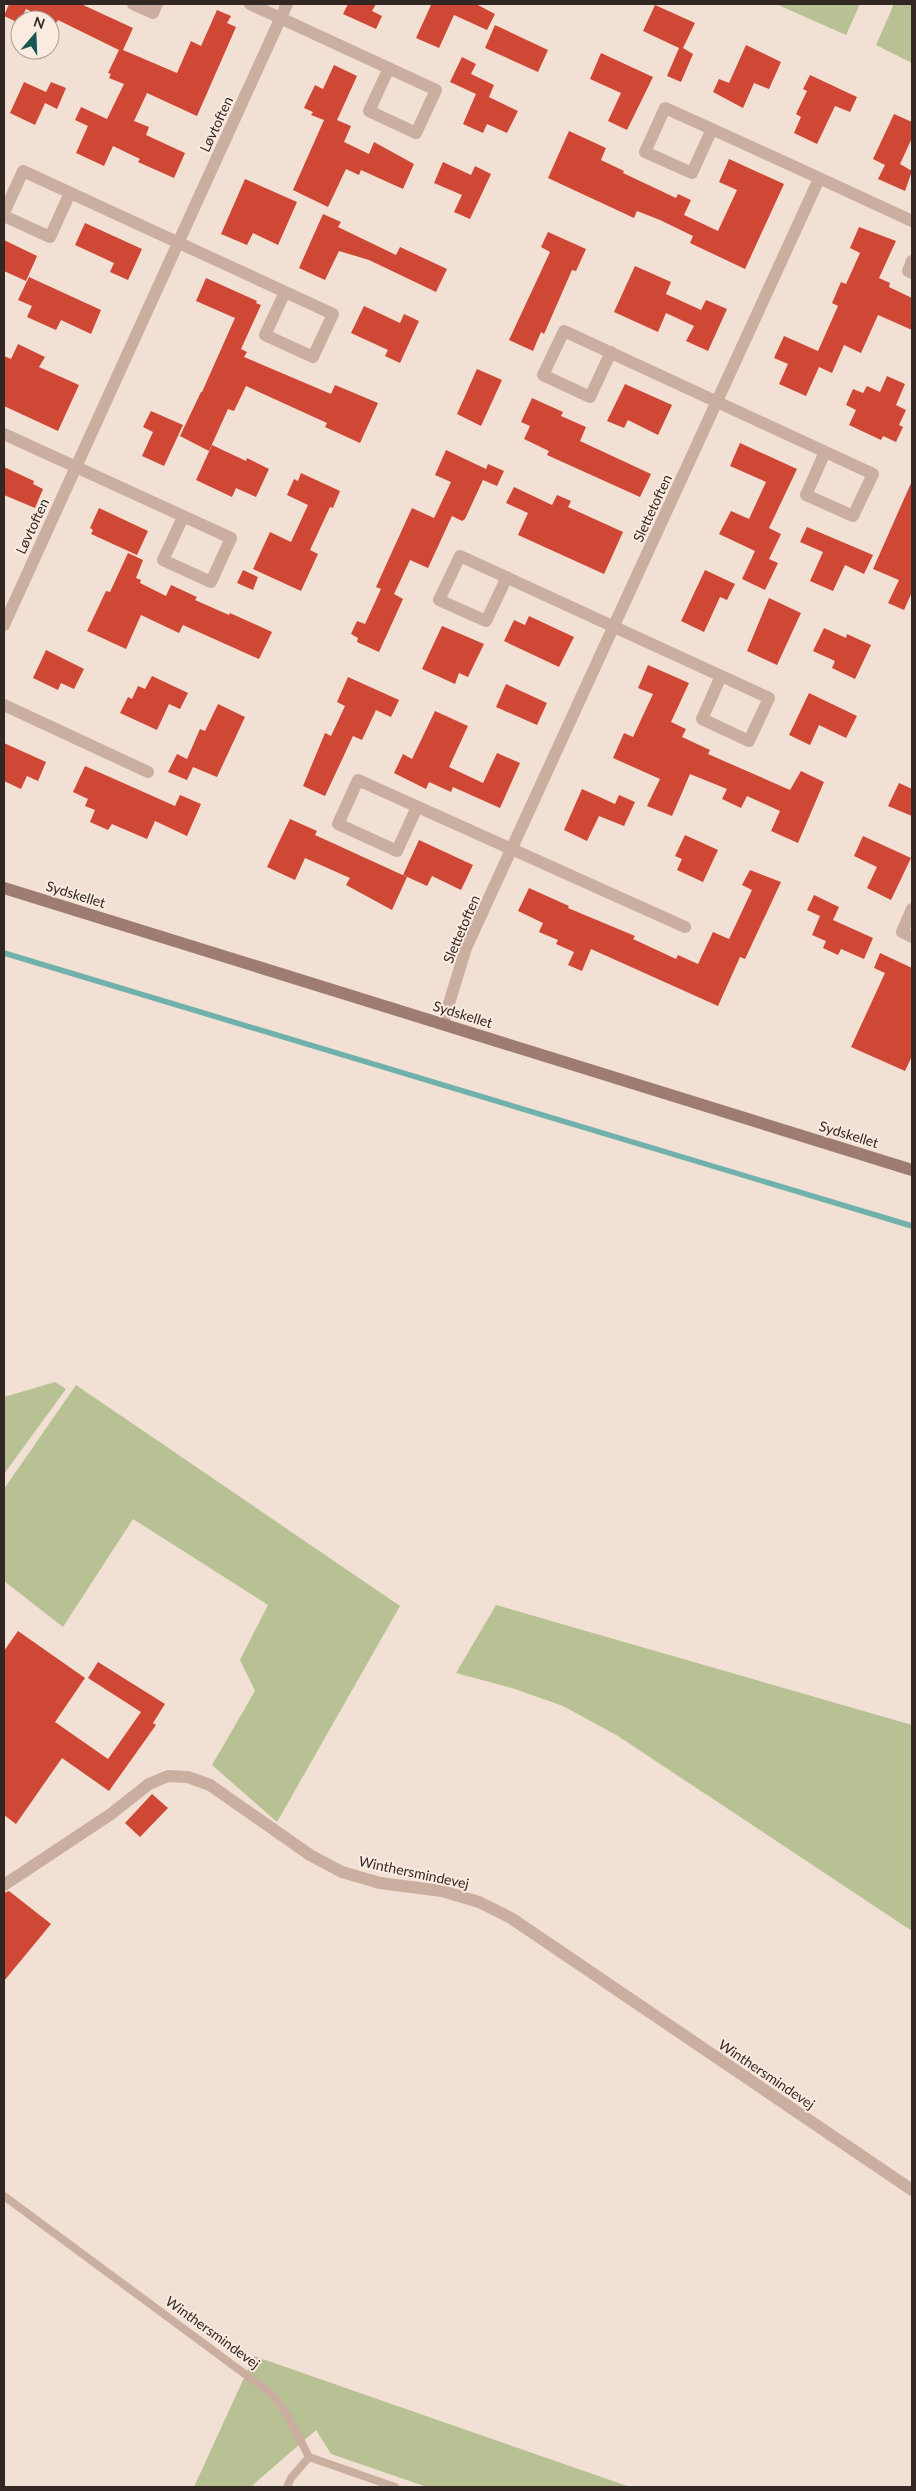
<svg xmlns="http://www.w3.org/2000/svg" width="916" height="2491" font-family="Lato,sans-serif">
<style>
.green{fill:#b8c194}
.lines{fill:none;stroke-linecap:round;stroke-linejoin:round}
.stream{stroke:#71b1ab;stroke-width:5.5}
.building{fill:#cf4735}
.lane{stroke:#caaea0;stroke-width:8}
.street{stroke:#caaea0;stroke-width:12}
.secondary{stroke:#9e7c71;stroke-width:12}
.labels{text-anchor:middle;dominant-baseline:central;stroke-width:4;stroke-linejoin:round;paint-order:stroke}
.street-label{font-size:14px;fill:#332724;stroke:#faebe0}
</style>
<rect width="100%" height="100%" fill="#f2e0d4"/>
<g class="green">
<polygon points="776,4 860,4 846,35"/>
<polygon points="894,4 912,4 912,63 876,45"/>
<polygon points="55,1382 66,1389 4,1474 4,1397"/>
<polygon points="76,1385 400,1606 277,1822 212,1765 255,1691 240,1660 268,1605 133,1519 63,1627 4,1581 4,1489"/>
<polygon points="496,1605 912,1725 912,1931 618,1736 563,1706 512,1688 456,1673"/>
<polygon points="254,2356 630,2487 427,2487 331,2454 316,2430 254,2484 252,2487 194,2487"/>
</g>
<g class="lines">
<polyline class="stream" points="4,953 912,1226"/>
</g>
<g class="building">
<polygon points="9,4 81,4 133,28 123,50 177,73 191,41 201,46 217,10 231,16 227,23 236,27 197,116 147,93 134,121 149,127 146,135 185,153 174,178 138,162 140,159 113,146 104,166 76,153 88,126 75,120 81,107 107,119 124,84 109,78 111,74 108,73 119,50 58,20 56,23 26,9 19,23 4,16"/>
<polygon points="348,4 376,4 372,11 382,16 376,29 343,14"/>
<polygon points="429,4 476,4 495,14 487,30 454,15 439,48 416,38 431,5"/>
<polygon points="655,5 695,23 683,48 693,54 681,82 667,76 679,48 643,31"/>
<polygon points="495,25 548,50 538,72 485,48"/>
<polygon points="746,45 781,62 769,89 754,83 743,108 713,92 719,79 729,83"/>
<polygon points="601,53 653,77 627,130 608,121 621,93 590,79"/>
<polygon points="462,57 476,64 471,74 494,85 489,97 518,111 507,133 487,124 483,133 463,124 476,94 450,82"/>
<polygon points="334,65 357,76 337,120 351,126 344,142 369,154 374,142 414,164 403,189 361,170 359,175 346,169 328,207 293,190 324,120 311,115 313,112 304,108 315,85 323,89"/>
<polygon points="810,75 857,97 850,112 835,106 817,144 794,133 801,117 796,114 807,91 803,89"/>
<polygon points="24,82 46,92 51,82 66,88 57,109 45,103 35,125 10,113"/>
<polygon points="894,114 912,122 912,138 900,164 912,171 905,191 878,179 885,165 873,159"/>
<polygon points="569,131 606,148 601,160 624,171 623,173 676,198 678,194 691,200 684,215 718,231 737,190 719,182 729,159 784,184 745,269 690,243 693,236 660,220 637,211 634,218 548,178"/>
<polygon points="443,162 471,175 475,166 491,174 470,219 454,212 462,195 434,183"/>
<polygon points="245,179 297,202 278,245 253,233 247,245 221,234"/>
<polygon points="323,214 341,222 338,227 396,255 400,247 447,269 436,292 369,260 339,251 325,280 299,268"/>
<polygon points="85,223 142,249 128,280 110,272 114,263 75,245"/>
<polygon points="859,227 896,241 879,278 890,283 889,287 912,298 912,330 878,315 861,353 844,345 832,373 819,367 806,396 779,384 788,364 774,358 784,336 818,351 838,306 832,303 841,282 846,284 860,253 850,248"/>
<polygon points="548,232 586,249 576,271 572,270 544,334 541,332 533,351 509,340 550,252 541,247"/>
<polygon points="4,240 37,256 26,281 4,271"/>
<polygon points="635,266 671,282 666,294 701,310 706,300 727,309 708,351 686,341 694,326 666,313 658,332 614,312"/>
<polygon points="29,277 101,310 91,334 61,320 56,330 27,317 32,306 18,300"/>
<polygon points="206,278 257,301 256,303 261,305 241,349 247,352 244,357 331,394 335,385 378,403 360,443 325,427 327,423 246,386 234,411 228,409 209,451 180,436 201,392 202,392 235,318 196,301"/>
<polygon points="364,306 400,323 404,314 419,321 400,363 385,356 388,350 351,333"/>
<polygon points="18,344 45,357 39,367 79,385 58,431 4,406 4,356 11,359"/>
<polygon points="477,369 502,380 481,426 457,414"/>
<polygon points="887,376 905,384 896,405 906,410 899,425 903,427 896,442 883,436 881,440 849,425 856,410 846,405 853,389 863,393 867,386 880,392"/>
<polygon points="625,384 672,405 658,435 628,420 624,428 607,421"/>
<polygon points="532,398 563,412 561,416 586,427 580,441 651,474 640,497 547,455 549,451 524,439 530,426 521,422"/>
<polygon points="151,411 183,425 164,466 142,456 153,432 143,427"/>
<polygon points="740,443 797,469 769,528 781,534 769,559 778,563 765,590 742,579 755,551 719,534 731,511 749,519 766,482 730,466"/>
<polygon points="212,445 246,461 247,458 269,469 256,497 236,488 232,497 196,480"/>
<polygon points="446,450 486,469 488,464 504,471 497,486 483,480 465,519 462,521 452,516 428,568 410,560 394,594 403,599 379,652 357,642 358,638 351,634 357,621 365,624 381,589 376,587 412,508 434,518 451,482 435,475"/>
<polygon points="4,467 34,481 33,484 43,489 35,508 4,495"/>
<polygon points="301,473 340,491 333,508 330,507 310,550 318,554 301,591 253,569 270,532 291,542 308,505 287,495 294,479 298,481"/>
<polygon points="912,481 912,592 904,610 888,603 899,580 873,569"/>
<polygon points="514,487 552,505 557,495 571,501 568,507 623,532 604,574 518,535 528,513 506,503"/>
<polygon points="99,508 148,531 137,555 91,534 93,530 90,528"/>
<polygon points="807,527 873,555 864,574 845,565 833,591 810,581 823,552 800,542"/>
<polygon points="128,553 143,560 136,578 141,580 140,583 166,596 171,585 197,597 195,600 229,615 230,613 272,632 259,659 183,625 179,633 141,615 126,649 87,631 106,591 110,592"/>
<polygon points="243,570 258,577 253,590 237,583"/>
<polygon points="705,570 735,584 727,600 720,597 704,632 681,621"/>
<polygon points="769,598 801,613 777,665 747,651"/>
<polygon points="529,616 574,637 559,667 504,641 514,620 525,625"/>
<polygon points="442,626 484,644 468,677 459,673 455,684 422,669"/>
<polygon points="824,628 846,638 847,634 871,645 855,679 832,668 835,661 813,651"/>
<polygon points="46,650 84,669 74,689 61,683 58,690 33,678"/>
<polygon points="648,665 689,683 671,722 686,729 682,737 710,750 708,754 790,790 801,771 824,782 798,843 771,831 780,811 747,796 741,808 722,799 727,789 690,774 672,816 647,806 660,779 613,758 624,733 633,737 653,694 638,688"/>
<polygon points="152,676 188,693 180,709 169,704 157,730 120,713 128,697 132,699 138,686 145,689"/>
<polygon points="348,677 399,700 391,717 376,710 362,740 353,736 325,796 303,786 325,733 331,736 345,706 337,702"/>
<polygon points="506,684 547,703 537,725 496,707"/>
<polygon points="809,693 857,716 846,738 819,725 810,745 789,735"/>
<polygon points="218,704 245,717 217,777 193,767 187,780 168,772 177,754 187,759 200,729 205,731"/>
<polygon points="435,711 468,726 449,767 483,783 497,753 520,763 500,808 453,787 451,792 429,782 426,789 394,773 403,754 412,759"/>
<polygon points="4,743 46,762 38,781 27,776 21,789 4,781"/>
<polygon points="85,766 175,806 180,795 201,804 187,836 155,821 147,839 112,824 108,830 90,822 95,810 85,806 88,799 73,792"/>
<polygon points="899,783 912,789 912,816 888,806"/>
<polygon points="582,789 615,804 619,795 635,802 624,826 599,816 587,841 564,830"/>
<polygon points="290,819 317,831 315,835 407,877 392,910 346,885 350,878 305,858 295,880 267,867"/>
<polygon points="685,835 718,850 703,882 677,870 682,859 675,856"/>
<polygon points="863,836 911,858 891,900 867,888 877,867 854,856"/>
<polygon points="419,840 473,865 461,890 432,876 427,886 403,875"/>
<polygon points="750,870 781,882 745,959 740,957 718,1006 591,949 582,971 568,965 574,952 556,944 558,940 539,932 543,923 518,911 529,888 569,906 568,908 635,936 633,939 676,959 678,955 698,964 713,932 729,939 752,890 742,885"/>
<polygon points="814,895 839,907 833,920 873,938 864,959 841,949 838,955 823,948 826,941 812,935 820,916 807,910"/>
<polygon points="880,953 912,968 912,1056 905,1071 851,1047 885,973 874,968"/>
<polygon points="18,1631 85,1678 55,1722 108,1759 141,1712 88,1678 98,1662 165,1704 153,1723 156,1725 109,1791 62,1758 16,1824 4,1815 4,1651"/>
<polygon points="152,1794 168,1808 140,1837 125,1823"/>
<polygon points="9,1891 51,1924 4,1981 4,1893"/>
</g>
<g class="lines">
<g class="lane">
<polyline points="4,2196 272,2394 288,2416 309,2457 395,2487"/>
<polyline points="287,2487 291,2478 309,2457"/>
</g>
<g class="street">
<polyline points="133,4 153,13 157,4"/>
<polyline points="250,4 436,90 416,133 369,111 389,68"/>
<path d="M 712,129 L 692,173 L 645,152 L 665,108 C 748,145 830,183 912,221"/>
<polyline points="4,213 23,171 333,314 313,357 265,335 285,292"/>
<polyline points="4,216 50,237 70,193"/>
<polyline points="912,261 908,271 912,273"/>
<polyline points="611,352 590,397 543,375 564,331 873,474 853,516 806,495 825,452"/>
<polyline points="4,434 231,538 211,582 163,560 183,517"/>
<polyline points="507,577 486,621 439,600 460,556 769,698 749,741 702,719 721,676"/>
<polyline points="4,625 287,4"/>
<polyline points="4,705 148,772"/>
<polyline points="417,807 397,851 338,824 358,780 685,927"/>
<polyline points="912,909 902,932 912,937"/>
<polyline points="443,1023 466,948 819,179"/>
<polyline points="4,1885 111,1814 149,1784 168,1776 188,1777 210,1785 310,1855 342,1872 380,1883 442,1891 479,1902 511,1918 912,2190"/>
</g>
<polyline class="secondary" points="4,888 912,1170"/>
</g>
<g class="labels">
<g class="street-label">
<text transform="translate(216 124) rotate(-65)">Løvtoften</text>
<text transform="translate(652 508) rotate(-65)">Slettetoften</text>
<text transform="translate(32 526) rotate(-65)">Løvtoften</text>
<text transform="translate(76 894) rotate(17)">Sydskellet</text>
<text transform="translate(461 929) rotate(-67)">Slettetoften</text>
<text transform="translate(463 1014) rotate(17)">Sydskellet</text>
<text transform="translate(849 1134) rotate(17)">Sydskellet</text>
<text transform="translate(414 1872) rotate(12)">Winthersmindevej</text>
<text transform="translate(767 2074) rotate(34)">Winthersmindevej</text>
<text transform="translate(213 2332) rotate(36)">Winthersmindevej</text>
</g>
</g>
<rect width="916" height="2491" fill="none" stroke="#332724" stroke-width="10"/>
<g transform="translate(35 35) rotate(19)"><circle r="24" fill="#faebe0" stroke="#aa9d95"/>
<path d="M0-4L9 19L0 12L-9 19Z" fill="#175753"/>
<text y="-8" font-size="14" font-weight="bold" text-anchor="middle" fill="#332724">N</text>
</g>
</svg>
